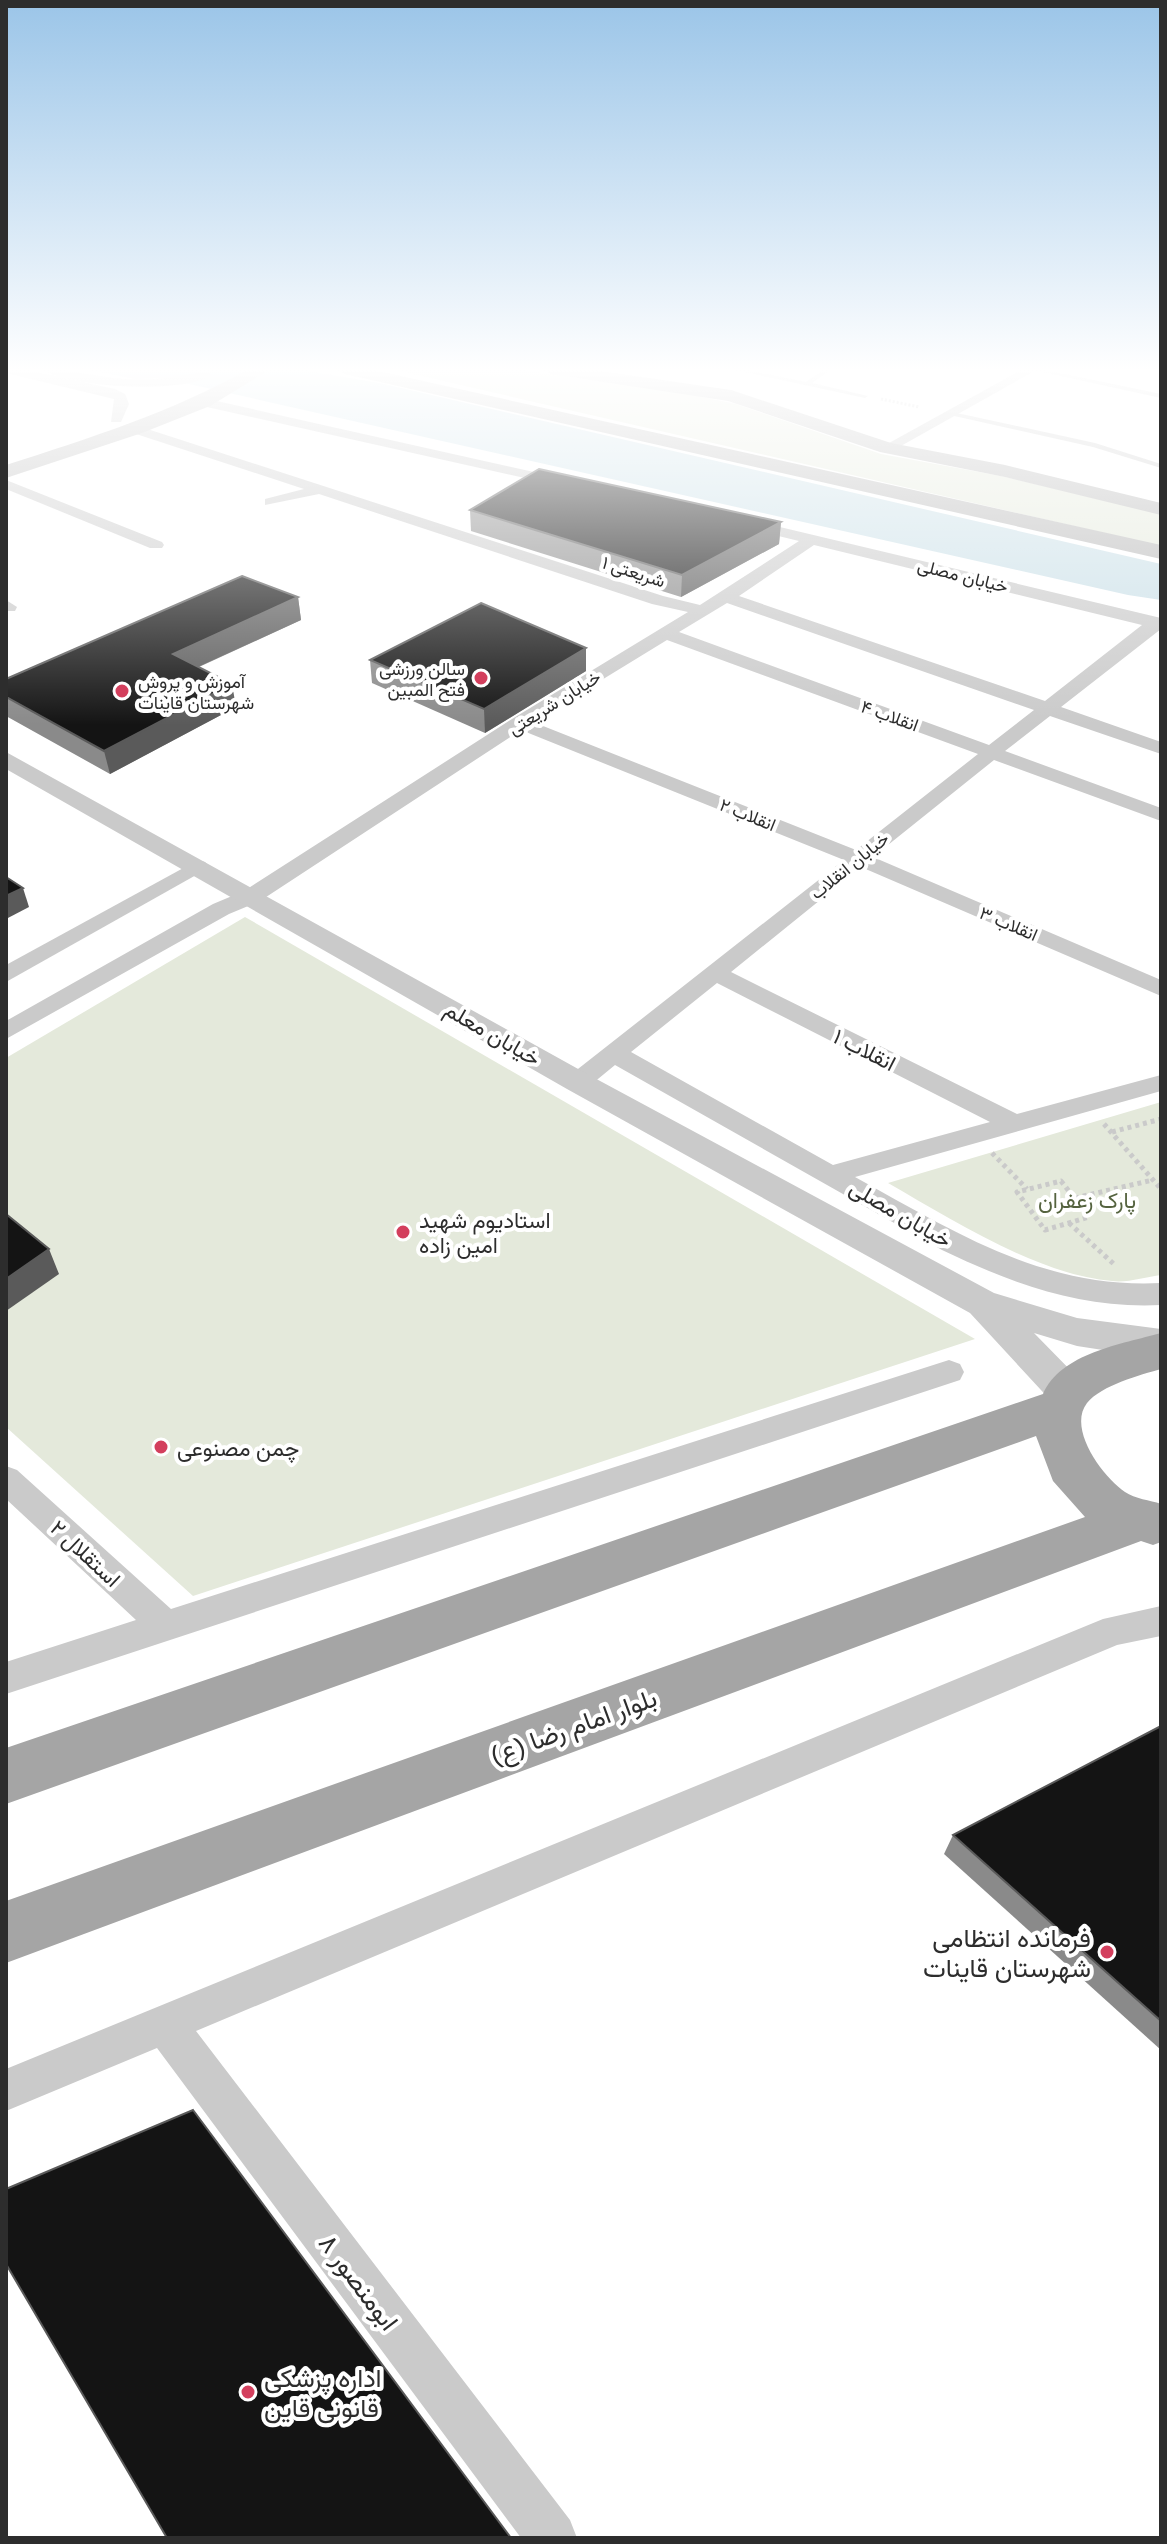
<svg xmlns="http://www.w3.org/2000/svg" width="1167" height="2544" font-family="'Golos Text',Vazirmatn,sans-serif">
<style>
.green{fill:#e4e9db}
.water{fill:#c9dfe7}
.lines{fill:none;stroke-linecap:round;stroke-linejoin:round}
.path-far1{stroke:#cacaca;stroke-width:3;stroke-dasharray:2 2;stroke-linecap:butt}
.path{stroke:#cacaca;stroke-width:5;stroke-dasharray:4 4;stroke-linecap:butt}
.service{fill:#cacaca;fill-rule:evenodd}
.minor{fill:#cacaca;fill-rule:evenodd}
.tertiary{fill:#cacaca;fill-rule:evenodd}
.secondary{fill:#b7b7b7;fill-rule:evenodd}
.primary{fill:#a5a5a5;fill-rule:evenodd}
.wall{fill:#8a8a8a}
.shaded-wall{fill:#5a5a5a}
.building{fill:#141414;stroke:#5a5a5a;stroke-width:2}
.poi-dot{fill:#d33f5d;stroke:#fff;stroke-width:3}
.labels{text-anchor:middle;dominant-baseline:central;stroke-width:8;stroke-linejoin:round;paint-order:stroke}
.far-street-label{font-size:18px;fill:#2d2d2d;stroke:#fff}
.far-poi-label{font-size:18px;fill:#2d2d2d;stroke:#fff;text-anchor:end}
.street-label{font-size:22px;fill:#2d2d2d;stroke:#fff}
.park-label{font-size:22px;fill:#55633f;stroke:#fff}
.poi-label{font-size:22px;fill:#2d2d2d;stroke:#fff;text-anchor:start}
.near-street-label{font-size:26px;fill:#2d2d2d;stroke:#fff}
.near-poi-label{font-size:26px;fill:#2d2d2d;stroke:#fff;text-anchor:end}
</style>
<rect width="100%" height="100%" fill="#fff"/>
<g class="green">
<polygon points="391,369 516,369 668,390 736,404 881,454 1001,476 1161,514 1161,546"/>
<polygon points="245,917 975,1339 193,1596 6,1427 6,1058"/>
<path d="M 1161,1102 L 1161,1275 C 1146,1277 1127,1283 1112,1281 C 1038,1275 951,1219 888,1183 Z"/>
</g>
<polygon class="water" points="84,369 298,369 384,384 1161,564 1161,600 1128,595 162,378 135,379"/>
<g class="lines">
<polyline class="path-far1" points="881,399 919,407"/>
<g class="path">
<polyline points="1104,1124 1161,1189"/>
<polyline points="1112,1132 1161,1119"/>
<polyline points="992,1153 1027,1189"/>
<polygon points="1061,1181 1089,1217 1045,1230 1017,1192"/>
<polyline points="1075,1198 1153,1180"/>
<polyline points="1069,1223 1116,1266"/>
</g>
<g class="service">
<polygon points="730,369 742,369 806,382 825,369 832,369 812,383 868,396 865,398"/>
<polygon points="1029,369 1040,369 1161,394 1161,398"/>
<polygon points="952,412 1095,443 1161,464 1161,468 1093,447 950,415"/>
</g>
<g class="minor">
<polygon points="6,369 23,369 115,389 125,394 129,404 121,422 111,422 114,399 6,373"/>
<path d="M 42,369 C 70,369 96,377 124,379 C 152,381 179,377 206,371 L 212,375 C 186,394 67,388 42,369 Z"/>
<polygon points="1023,369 1038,369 892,451 880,448"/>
<polygon points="203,398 565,479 572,483 565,487 198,405 196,402"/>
<path d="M 135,425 L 663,596 L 700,605 L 799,541 L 737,526 L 734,523 L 742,518 L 1161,618 L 1161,629 L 1061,707 L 1161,742 L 1161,754 L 1050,716 L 1005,751 L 1161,808 L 1161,821 L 994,760 L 873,857 L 1161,980 L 1161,996 L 861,867 L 731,972 L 1017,1114 L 1161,1075 L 1161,1091 L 855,1177 C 955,1232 1043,1289 1161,1283 L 1161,1305 C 1082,1309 1013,1284 942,1250 L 615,1065 L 587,1088 L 569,1088 L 566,1082 L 569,1076 L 844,860 L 521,730 L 260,901 L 229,914 L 6,1039 L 6,1021 L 213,904 L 244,891 L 512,719 L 688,612 L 652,604 L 319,494 L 265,505 L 265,499 L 304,489 L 130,432 L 128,429 ZM 814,545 L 1142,625 L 1045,701 L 739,596 ZM 727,603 L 1034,710 L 989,745 L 679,632 ZM 667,640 L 978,754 L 856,850 L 533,722 ZM 717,983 L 990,1122 L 833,1165 L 631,1052 Z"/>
<polygon points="6,480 162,542 164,545 162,548 150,548 6,489"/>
<polygon points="6,600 17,607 15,611 6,611"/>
<polygon points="198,860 205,862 209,866 205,870 6,982 6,965"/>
<polygon points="949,1360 960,1364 964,1372 960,1380 6,1694 6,1662 136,1620 6,1499 6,1466 17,1470 171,1609"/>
<polygon points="1161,1606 1161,1636 1117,1645 196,2031 570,2520 577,2538 521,2538 157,2048 6,2111 6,2069 1103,1619"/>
</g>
<polygon class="tertiary" points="6,752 589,1075 994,1293 1077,1318 1161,1329 1161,1359 1077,1346 1034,1333 1081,1381 1086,1392 1081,1403 1067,1407 1053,1403 970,1313 567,1089 6,769"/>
<g class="secondary">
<path d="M 249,369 L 271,369 L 210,406 L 142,433 L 6,478 L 6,465 C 90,438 172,412 249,369 Z"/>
<polygon points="336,369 369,369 1161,545 1161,559 345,374"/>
<polygon points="542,369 587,369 731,390 891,443 1005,465 1161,503 1161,515 1005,477 880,452 728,401 551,374"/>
</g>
<path class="primary" d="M 1161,1333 L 1161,1369 C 1140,1375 1102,1385 1087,1403 C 1067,1429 1103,1477 1125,1492 C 1135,1499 1150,1500 1161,1504 L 1161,1542 L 1153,1545 L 1141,1541 L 6,1963 L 6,1901 L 1085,1517 L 1053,1481 L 1036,1436 L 6,1804 L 6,1748 L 1043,1394 C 1061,1353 1122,1344 1161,1333 Z"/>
</g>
<g class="wall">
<polygon points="470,510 781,522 779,544 681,597 471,531"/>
<polygon points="298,597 301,620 199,667 236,707 110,774 6,716 6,679"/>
<polygon points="370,660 586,671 485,733 372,683"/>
<polygon points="1161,1726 1161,2050 944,1854 953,1835"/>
</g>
<g class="shaded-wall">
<polygon points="781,522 779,544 681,597 682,575"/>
<polygon points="298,597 301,620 178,676 173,654"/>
<polygon points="586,648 586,671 485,733 484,709"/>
<polygon points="232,684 236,707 110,774 104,751"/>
<polygon points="23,888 29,907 6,919 6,896"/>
<polygon points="49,1249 59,1274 6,1311 6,1279"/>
</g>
<g class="building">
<polygon points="539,469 781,522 682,575 470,510"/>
<polygon points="242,576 298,597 173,654 232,684 104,751 6,697 6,679"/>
<polygon points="481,603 586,648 484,709 370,660"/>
<polygon points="6,877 23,888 6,896"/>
<polygon points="6,1214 49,1249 6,1279"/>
<polygon points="1161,1726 1161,2021 953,1835"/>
<polygon points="193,2110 511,2538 167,2538 6,2264 6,2189"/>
</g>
<linearGradient id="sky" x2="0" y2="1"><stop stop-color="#9bc5e8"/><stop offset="0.51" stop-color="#fff"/><stop offset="1" stop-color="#fff" stop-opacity="0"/></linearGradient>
<rect width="1167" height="725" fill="url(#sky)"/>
<g class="poi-dot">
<circle cx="481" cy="678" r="8"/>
<circle cx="122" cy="691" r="8"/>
<circle cx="403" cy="1232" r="8"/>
<circle cx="161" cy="1447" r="8"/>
<circle cx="1107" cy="1952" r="8"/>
<circle cx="248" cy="2392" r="8"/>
</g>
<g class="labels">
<g class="far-street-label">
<text transform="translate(634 571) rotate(18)">شریعتی ۱</text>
<text transform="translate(963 575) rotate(14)">خیابان مصلی</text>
<text transform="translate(554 702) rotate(-32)">خیابان شریعتی</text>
<text transform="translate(890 715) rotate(20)">انقلاب ۴</text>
<text transform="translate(748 814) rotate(22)">انقلاب ۲</text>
<text transform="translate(849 865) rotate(-39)">خیابان انقلاب</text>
<text transform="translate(1009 923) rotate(23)">انقلاب ۳</text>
</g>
<g class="far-poi-label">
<text x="465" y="668">سالن ورزشی<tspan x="465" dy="21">فتح المبین</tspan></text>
<text x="138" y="681" text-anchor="start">آموزش و پروش<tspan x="138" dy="21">شهرستان قاینات</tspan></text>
</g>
<g class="street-label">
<text transform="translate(493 1033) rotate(30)">خیابان معلم</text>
<text transform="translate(865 1049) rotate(27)">انقلاب ۱</text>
<text transform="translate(901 1213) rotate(30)">خیابان مصلی</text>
<text transform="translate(86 1553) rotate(43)">استقلال ۲</text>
</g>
<g class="park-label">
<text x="1087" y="1199">پارک زعفران</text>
</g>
<g class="poi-label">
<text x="419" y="1219">استادیوم شهید<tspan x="419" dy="25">امین زاده</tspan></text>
<text x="177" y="1447">چمن مصنوعی</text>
</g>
<g class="near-street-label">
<text transform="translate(573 1726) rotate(-20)">بلوار امام رضا (ع)</text>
<text transform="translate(359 2282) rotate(53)">ابومنصور ۸</text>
</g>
<g class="near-poi-label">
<text x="1091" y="1937">فرمانده انتظامی<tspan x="1091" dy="30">شهرستان قاینات</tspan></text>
<text x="264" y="2377" text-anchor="start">اداره پزشکی<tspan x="264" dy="30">قانونی قاین</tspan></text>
</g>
</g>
<rect width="1167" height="2544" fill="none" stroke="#2d2d2d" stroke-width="16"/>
</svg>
